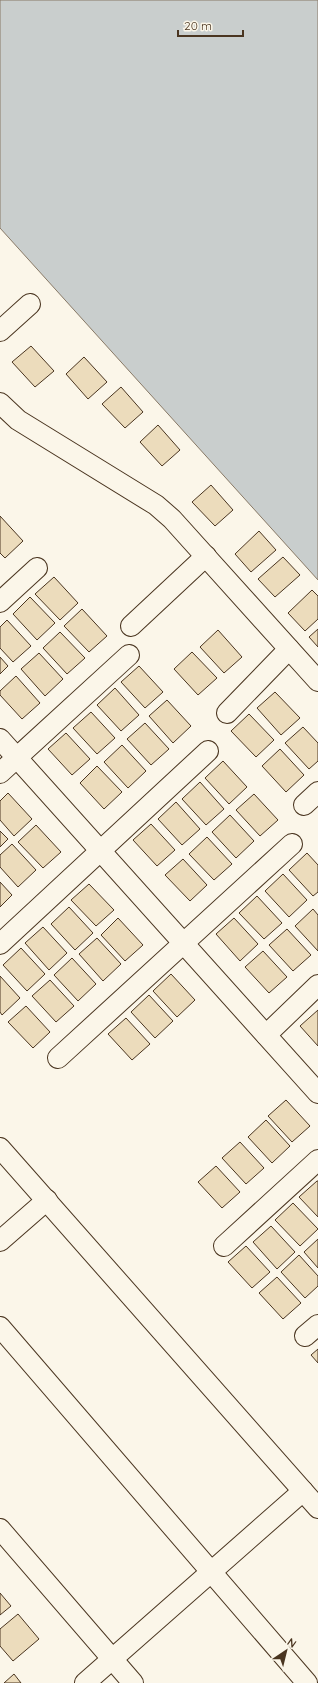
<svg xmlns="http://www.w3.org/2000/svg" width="318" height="1683" font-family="Quicksand,sans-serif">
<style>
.water{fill:#c9cecd;stroke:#887966}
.building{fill:#ecdcbc;stroke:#4a3520}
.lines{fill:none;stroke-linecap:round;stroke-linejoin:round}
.minor-casing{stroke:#4a3520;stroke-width:22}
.minor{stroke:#fbf6e9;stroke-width:20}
</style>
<rect width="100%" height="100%" fill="#fbf6e9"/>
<polygon class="water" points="0,0 318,0 318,580 0,228"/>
<g class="building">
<polygon points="31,346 54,371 35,387 12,362"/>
<polygon points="84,357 107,382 88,399 66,374"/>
<polygon points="121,387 143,412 125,428 102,404"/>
<polygon points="158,425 180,450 162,466 140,442"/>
<polygon points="211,485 233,510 215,526 192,502"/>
<polygon points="0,516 23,541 5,558 0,553"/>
<polygon points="259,531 276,550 251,572 235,554"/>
<polygon points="283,557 300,575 275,597 258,579"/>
<polygon points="54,577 78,603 60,620 35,594"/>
<polygon points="312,590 318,596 318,619 305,631 288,613"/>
<polygon points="30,597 55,623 37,640 13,614"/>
<polygon points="82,609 107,636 89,652 64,626"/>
<polygon points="7,620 31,646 13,662 0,648 0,627"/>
<polygon points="318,629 318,647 309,637"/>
<polygon points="218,630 242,657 224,673 200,647"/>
<polygon points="60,632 85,658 67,674 43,648"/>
<polygon points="192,652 217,678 198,695 174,669"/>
<polygon points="39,653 63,679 45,696 21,669"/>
<polygon points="0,657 8,666 0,674"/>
<polygon points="139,666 163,692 145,708 121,682"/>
<polygon points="16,676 40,703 22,719 0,695 0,691"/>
<polygon points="115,688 139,715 121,731 97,705"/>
<polygon points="275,692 300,718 281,735 257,708"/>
<polygon points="167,700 191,726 173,743 149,716"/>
<polygon points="91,712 115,738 97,754 73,728"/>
<polygon points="249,714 274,740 256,757 231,731"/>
<polygon points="145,723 169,749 151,765 127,739"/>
<polygon points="303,727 318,743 318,761 309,769 285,743"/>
<polygon points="66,733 90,759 72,775 48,749"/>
<polygon points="122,745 146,771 128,788 104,762"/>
<polygon points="280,749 304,775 286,792 262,766"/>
<polygon points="223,761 247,787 229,804 205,778"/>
<polygon points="97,766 122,792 104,809 80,783"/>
<polygon points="200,782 224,809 206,825 182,799"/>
<polygon points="8,793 32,819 14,836 0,820 0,801"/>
<polygon points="254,794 278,820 260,836 236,810"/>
<polygon points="176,802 200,829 182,845 158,819"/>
<polygon points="230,815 254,841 236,858 212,832"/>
<polygon points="151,824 175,850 157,866 133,840"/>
<polygon points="36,825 61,852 43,868 18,842"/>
<polygon points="0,831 8,839 0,847"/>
<polygon points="207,837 232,864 214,880 189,854"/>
<polygon points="12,844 36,870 18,887 0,867 0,855"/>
<polygon points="307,853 318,865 318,892 313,896 289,870"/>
<polygon points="183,859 207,885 190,901 165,875"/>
<polygon points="283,874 307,900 289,917 265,891"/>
<polygon points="0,882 12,895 0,907"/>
<polygon points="89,884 114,910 96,926 71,900"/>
<polygon points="257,896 282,923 264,939 239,913"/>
<polygon points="69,907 93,933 75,950 51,924"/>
<polygon points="313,909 318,915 318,951 295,926"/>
<polygon points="118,918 143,945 125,961 101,935"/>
<polygon points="234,918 258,944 240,961 216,934"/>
<polygon points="43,927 67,953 49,970 25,943"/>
<polygon points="287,929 311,955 293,971 269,945"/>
<polygon points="97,938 121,964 103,981 79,954"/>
<polygon points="21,948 45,974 27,991 3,965"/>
<polygon points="263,951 287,977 269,993 245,967"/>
<polygon points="72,958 96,984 78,1001 54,975"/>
<polygon points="171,974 195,1000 177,1017 153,991"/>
<polygon points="0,976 20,998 2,1015 0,1012"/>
<polygon points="50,980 74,1006 56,1022 32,996"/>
<polygon points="149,995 173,1021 155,1038 131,1012"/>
<polygon points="26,1006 50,1032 33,1048 8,1022"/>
<polygon points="318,1010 318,1046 300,1026"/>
<polygon points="126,1018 150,1044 132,1060 108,1034"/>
<polygon points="286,1100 310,1126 292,1142 268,1116"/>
<polygon points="266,1120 290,1146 272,1163 248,1137"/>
<polygon points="240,1142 264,1168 246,1184 222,1158"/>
<polygon points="216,1166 240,1192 222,1208 198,1182"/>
<polygon points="317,1181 318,1181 318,1217 299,1197"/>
<polygon points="293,1203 318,1229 300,1246 275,1220"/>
<polygon points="271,1226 295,1252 277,1269 253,1242"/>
<polygon points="318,1239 318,1268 304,1252"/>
<polygon points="246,1246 270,1272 252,1288 228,1262"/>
<polygon points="299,1255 318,1276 318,1286 305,1298 281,1272"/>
<polygon points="277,1277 301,1303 283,1319 259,1293"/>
<polygon points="318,1349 318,1363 311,1355"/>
<polygon points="0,1593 11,1606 0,1615"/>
<polygon points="18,1614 39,1639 13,1661 0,1646 0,1629"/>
<polygon points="14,1674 21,1683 4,1683"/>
</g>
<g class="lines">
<g class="minor-casing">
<g id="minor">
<polyline points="0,331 30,304"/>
<polyline points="0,403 18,420 156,505 172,519 318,681"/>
<polyline points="0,602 37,568"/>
<polyline points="131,626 206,556"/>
<polyline points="227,713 289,649"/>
<polyline points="0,739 318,1093"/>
<polyline points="0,773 129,655"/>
<polyline points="304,805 318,792"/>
<polyline points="0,944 208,751"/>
<polyline points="266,1035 318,985"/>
<polyline points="58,1058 292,844"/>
<polyline points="0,1148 318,1508"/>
<polyline points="0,1241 47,1200"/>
<polyline points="224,1246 318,1160"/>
<polyline points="0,1327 307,1683"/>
<polyline points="305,1336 318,1325"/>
<polyline points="0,1529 133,1683"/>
<polyline points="85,1683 303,1491"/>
</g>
</g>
<use href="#minor" class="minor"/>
</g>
<g transform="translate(286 1651) rotate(35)" stroke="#fbf6e9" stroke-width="3" paint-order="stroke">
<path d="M0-3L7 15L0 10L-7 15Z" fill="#4a3520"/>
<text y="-6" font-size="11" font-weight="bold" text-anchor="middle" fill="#4a3520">N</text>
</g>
<path d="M178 30v6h65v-6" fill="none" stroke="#4a3520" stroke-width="2"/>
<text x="184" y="30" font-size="12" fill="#4a3520" stroke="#fbf6e9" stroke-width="3" paint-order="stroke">20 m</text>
</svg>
